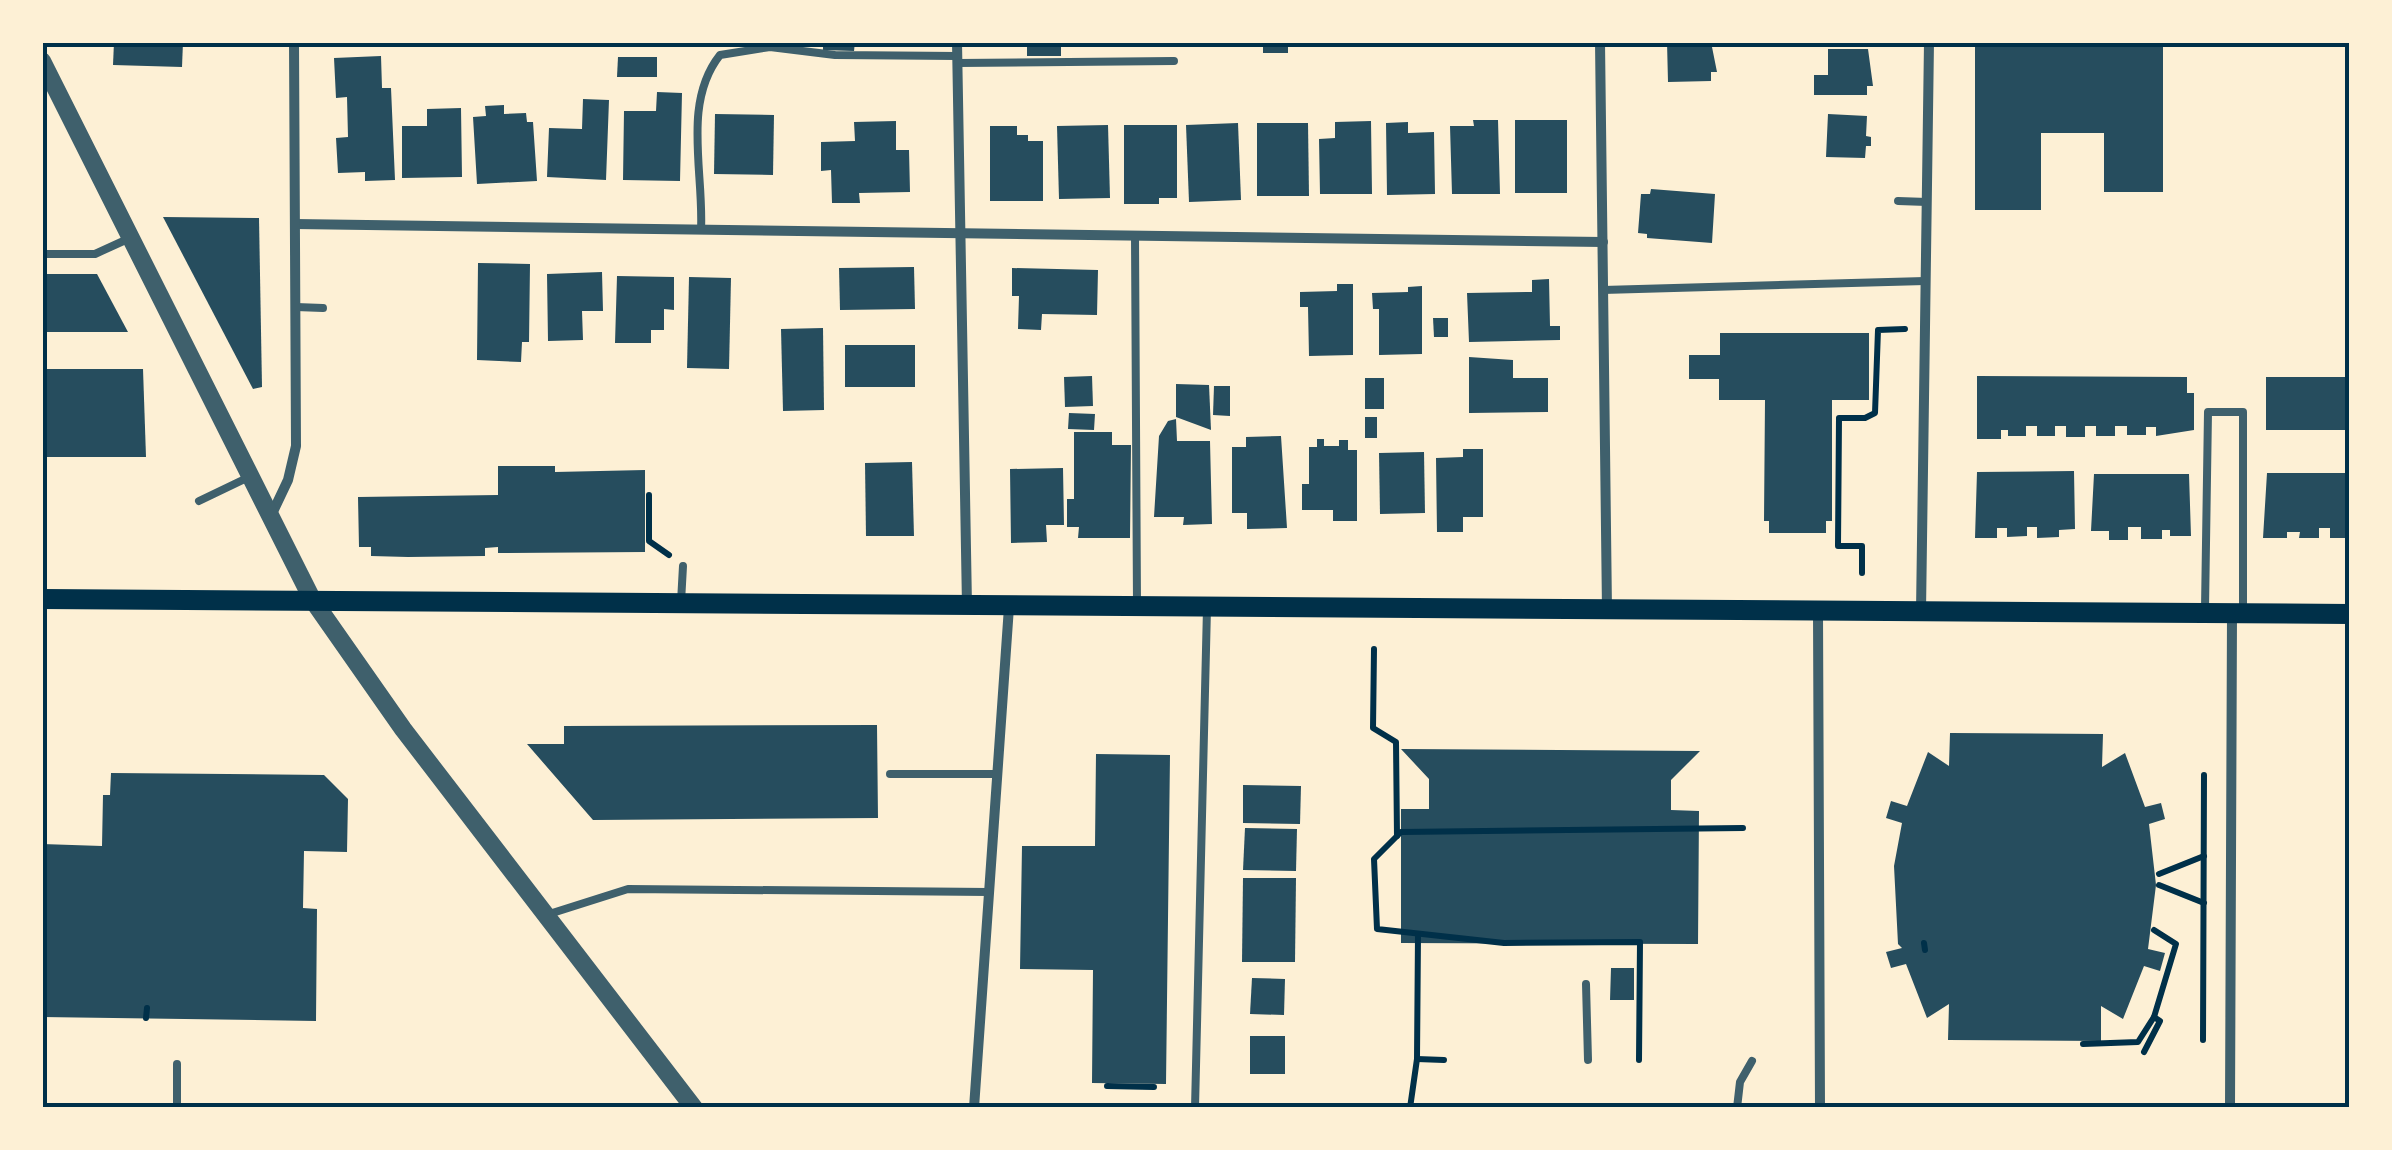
<svg xmlns="http://www.w3.org/2000/svg" width="2392" height="1150" font-family="'Titillium Web',sans-serif">
<style>
.building{fill:#264d5e}
.lines{fill:none;stroke-linecap:round;stroke-linejoin:round}
.path{stroke:#003049;stroke-width:6}
.service{stroke:#3f606c;stroke-width:8}
.minor{stroke:#3f606c;stroke-width:10}
.tertiary{stroke:#3f606c;stroke-width:18}
.secondary{stroke:#003049;stroke-width:20}
.neatline{fill:none;stroke:#003049;stroke-width:4}
</style>
<rect width="100%" height="100%" fill="#fdf0d5"/>
<g class="building">
<polygon points="114,42 183,42 182,67 113,65"/>
<polygon points="823,42 855,42 854,51 823,50"/>
<rect x="1027" y="42" width="34" height="14"/>
<rect x="1263" y="42" width="25" height="11"/>
<polygon points="1667,42 1730,42 1730,47 1712,47 1717,72 1711,72 1711,81 1668,82"/>
<polygon points="1975,42 2163,42 2163,192 2104,192 2104,133 2041,133 2041,210 1975,210"/>
<polygon points="1828,49 1868,49 1873,86 1867,86 1867,95 1814,95 1814,75 1828,75"/>
<polygon points="381,56 382,88 391,88 395,180 365,181 365,172 338,173 336,138 348,137 347,97 336,98 334,58"/>
<polygon points="618,57 657,57 657,77 617,77"/>
<polygon points="657,92 682,93 680,181 623,180 624,111 656,111"/>
<polygon points="583,99 609,100 606,180 547,177 549,128 582,129"/>
<polygon points="504,105 504,114 526,113 527,122 533,122 537,181 477,184 473,117 486,116 485,106"/>
<polygon points="461,108 462,177 402,178 402,126 427,126 427,109"/>
<polygon points="715,114 774,115 773,175 714,174"/>
<polygon points="1828,114 1867,116 1866,136 1871,137 1871,146 1866,146 1865,158 1826,157"/>
<polygon points="1473,120 1498,120 1500,194 1452,194 1450,126 1474,126"/>
<rect x="1515" y="120" width="52" height="73"/>
<polygon points="896,121 896,150 909,150 910,192 859,193 860,203 832,203 831,170 821,171 821,142 855,141 854,122"/>
<polygon points="1371,121 1372,194 1320,194 1319,139 1335,138 1335,122"/>
<polygon points="1408,122 1408,133 1434,132 1435,194 1387,195 1386,123"/>
<polygon points="1238,123 1241,200 1189,202 1186,125"/>
<polygon points="1257,123 1308,123 1309,196 1257,196"/>
<polygon points="1108,125 1110,198 1059,199 1057,126"/>
<polygon points="1124,125 1177,125 1177,198 1159,198 1159,204 1124,204"/>
<polygon points="990,126 1017,126 1017,135 1028,135 1028,141 1043,141 1043,201 990,201"/>
<polygon points="1651,189 1715,194 1712,243 1647,238 1647,234 1638,233 1641,194 1650,194"/>
<polygon points="163,217 259,218 262,387 253,389"/>
<polygon points="478,263 530,264 529,342 522,342 521,362 477,360"/>
<polygon points="914,267 915,309 840,310 839,268"/>
<polygon points="1012,268 1098,270 1097,315 1042,314 1041,330 1018,329 1019,296 1012,296"/>
<polygon points="602,272 603,311 582,311 583,340 548,341 547,274"/>
<polygon points="42,274 97,274 128,332 42,332"/>
<polygon points="617,276 674,277 674,310 664,309 664,330 651,330 651,343 615,343"/>
<polygon points="689,277 731,278 729,369 687,368"/>
<polygon points="1549,279 1550,326 1560,326 1560,340 1469,342 1467,293 1532,292 1532,280"/>
<polygon points="1337,284 1353,284 1353,355 1309,356 1308,307 1300,307 1300,292 1337,291"/>
<polygon points="1422,286 1422,354 1379,355 1379,309 1373,309 1372,293 1408,292 1408,287"/>
<polygon points="1433,318 1448,318 1448,337 1434,337"/>
<polygon points="823,328 824,410 783,411 781,329"/>
<polygon points="1720,333 1869,333 1869,400 1832,400 1832,521 1826,521 1826,533 1769,533 1769,521 1764,521 1765,400 1719,400 1719,379 1689,379 1689,355 1720,355"/>
<rect x="845" y="345" width="70" height="42"/>
<polygon points="1469,357 1513,360 1513,378 1548,378 1548,412 1469,413"/>
<polygon points="42,369 143,369 146,457 42,457"/>
<polygon points="1092,376 1093,406 1065,407 1064,377"/>
<polygon points="1977,376 2187,377 2187,393 2194,393 2194,430 2156,436 2156,427 2146,427 2146,435 2127,435 2127,426 2115,426 2115,436 2096,436 2096,426 2085,426 2085,437 2066,437 2066,426 2055,426 2055,436 2037,436 2037,426 2026,426 2026,436 2008,436 2008,430 2001,430 2001,439 1977,439"/>
<rect x="2266" y="377" width="84" height="53"/>
<rect x="1365" y="378" width="19" height="31"/>
<polygon points="1176,384 1209,385 1211,430 1176,417"/>
<polygon points="1214,386 1230,386 1230,416 1213,415"/>
<polygon points="1069,413 1095,414 1094,430 1068,429"/>
<rect x="1365" y="417" width="12" height="21"/>
<polygon points="1176,419 1177,441 1210,441 1212,524 1183,525 1184,517 1154,517 1159,436 1168,421"/>
<polygon points="1074,432 1112,432 1112,445 1131,445 1130,538 1078,538 1079,527 1067,527 1067,499 1074,499"/>
<polygon points="1281,436 1287,528 1247,529 1247,513 1232,513 1232,447 1246,447 1246,437"/>
<polygon points="1317,439 1324,439 1324,446 1339,446 1339,440 1348,440 1348,450 1357,450 1357,521 1333,521 1333,510 1302,510 1302,484 1309,484 1309,447 1317,447"/>
<polygon points="1463,449 1483,449 1483,517 1463,517 1463,532 1437,532 1436,458 1463,457"/>
<polygon points="1424,452 1425,513 1380,514 1379,453"/>
<polygon points="912,462 914,536 866,536 865,463"/>
<polygon points="498,466 555,466 555,472 645,470 645,552 498,553 498,547 485,548 485,556 408,557 371,556 371,547 359,547 358,497 498,495"/>
<polygon points="1063,468 1064,525 1046,525 1047,542 1011,543 1010,469"/>
<polygon points="2074,471 2075,529 2059,530 2059,537 2037,538 2037,527 2027,527 2027,536 2007,537 2007,528 1997,528 1997,538 1975,538 1977,472"/>
<polygon points="2267,473 2350,473 2350,538 2330,538 2330,528 2319,528 2319,538 2299,538 2300,532 2287,532 2287,538 2263,538"/>
<polygon points="2094,474 2189,474 2191,536 2170,536 2170,530 2162,530 2162,539 2141,539 2141,527 2128,527 2128,540 2109,540 2109,531 2091,531"/>
<polygon points="877,725 878,818 593,820 527,744 564,744 564,726"/>
<polygon points="1950,733 2103,734 2102,767 2125,753 2145,807 2161,803 2165,819 2149,824 2156,885 2148,949 2165,953 2160,971 2144,966 2123,1019 2101,1006 2101,1041 1948,1040 1949,1004 1927,1018 1906,964 1891,968 1886,952 1902,948 1898,944 1894,866 1902,823 1886,818 1891,801 1907,806 1928,752 1949,766"/>
<polygon points="1401,749 1700,751 1671,780 1671,810 1699,811 1698,944 1401,943 1401,809 1429,809 1429,779"/>
<polygon points="1096,754 1170,755 1166,1084 1092,1083 1093,970 1020,969 1022,846 1095,846"/>
<polygon points="111,773 324,775 348,799 347,852 304,851 303,908 317,909 316,1021 42,1017 42,844 102,846 103,795 110,795"/>
<polygon points="1243,785 1301,786 1300,824 1243,823"/>
<polygon points="1245,828 1297,829 1296,871 1243,870"/>
<polygon points="1243,878 1296,878 1295,962 1242,962"/>
<polygon points="1611,968 1634,968 1634,1000 1610,1000"/>
<polygon points="1252,978 1285,979 1284,1015 1250,1014"/>
<rect x="1250" y="1036" width="35" height="38"/>
</g>
<g class="lines">
<g class="path">
<polyline points="649,495 649,541 669,555"/>
<polyline points="1862,573 1862,546 1838,546 1839,418 1865,418 1875,413 1878,330 1905,329"/>
<polyline points="1374,649 1373,728 1396,742 1397,836"/>
<polyline points="2159,874 2204,856"/>
<polyline points="2159,885 2204,903"/>
<polyline points="1924,943 1925,950"/>
<polyline points="146,1018 147,1008"/>
<polyline points="2203,1040 2204,775"/>
<polyline points="2083,1044 2138,1042 2154,1017 2176,944 2154,930"/>
<polyline points="2144,1052 2160,1021 2154,1017"/>
<polyline points="1417,1059 1444,1060"/>
<polyline points="1639,1060 1640,942 1504,943 1377,929 1374,859 1401,832 1743,828"/>
<polyline points="1107,1086 1154,1087"/>
<polyline points="1410,1108 1417,1059 1418,935"/>
</g>
<g class="service">
<polyline points="958,63 1174,61"/>
<polyline points="1898,201 1927,202"/>
<path d="M 701,230 C 704,172 682,103 720,55 L 770,47 L 835,55 L 957,56"/>
<polyline points="1135,236 1137,606"/>
<polyline points="42,254 95,254 130,238"/>
<polyline points="1603,290 1925,281"/>
<polyline points="296,307 323,308"/>
<polyline points="199,501 249,477"/>
<polyline points="681,602 683,566"/>
<polyline points="2205,609 2208,412 2243,412 2243,610"/>
<polyline points="890,774 997,774"/>
<polyline points="546,915 628,889 989,892"/>
<polyline points="1586,984 1588,1060"/>
<polyline points="177,1064 177,1108"/>
<polyline points="1195,1108 1207,608"/>
<polyline points="1737,1108 1740,1082 1752,1061"/>
</g>
<g class="minor">
<polyline points="957,42 967,606"/>
<polyline points="1600,42 1607,610"/>
<polyline points="295,224 1603,242"/>
<polyline points="270,518 288,480 296,446 294,42"/>
<polyline points="1818,612 1820,1108"/>
<polyline points="1921,612 1929,42"/>
<polyline points="974,1108 1009,607"/>
<polyline points="2230,1108 2232,614"/>
</g>
<polyline class="tertiary" points="42,61 312,599 403,729 694,1108"/>
<polyline class="secondary" points="42,599 2350,614"/>
</g>
<rect width="2392" height="1150" fill="none" stroke="#fdf0d5" stroke-width="90"/>
<rect x="45" y="45" width="2302" height="1060" class="neatline"/>
</svg>
